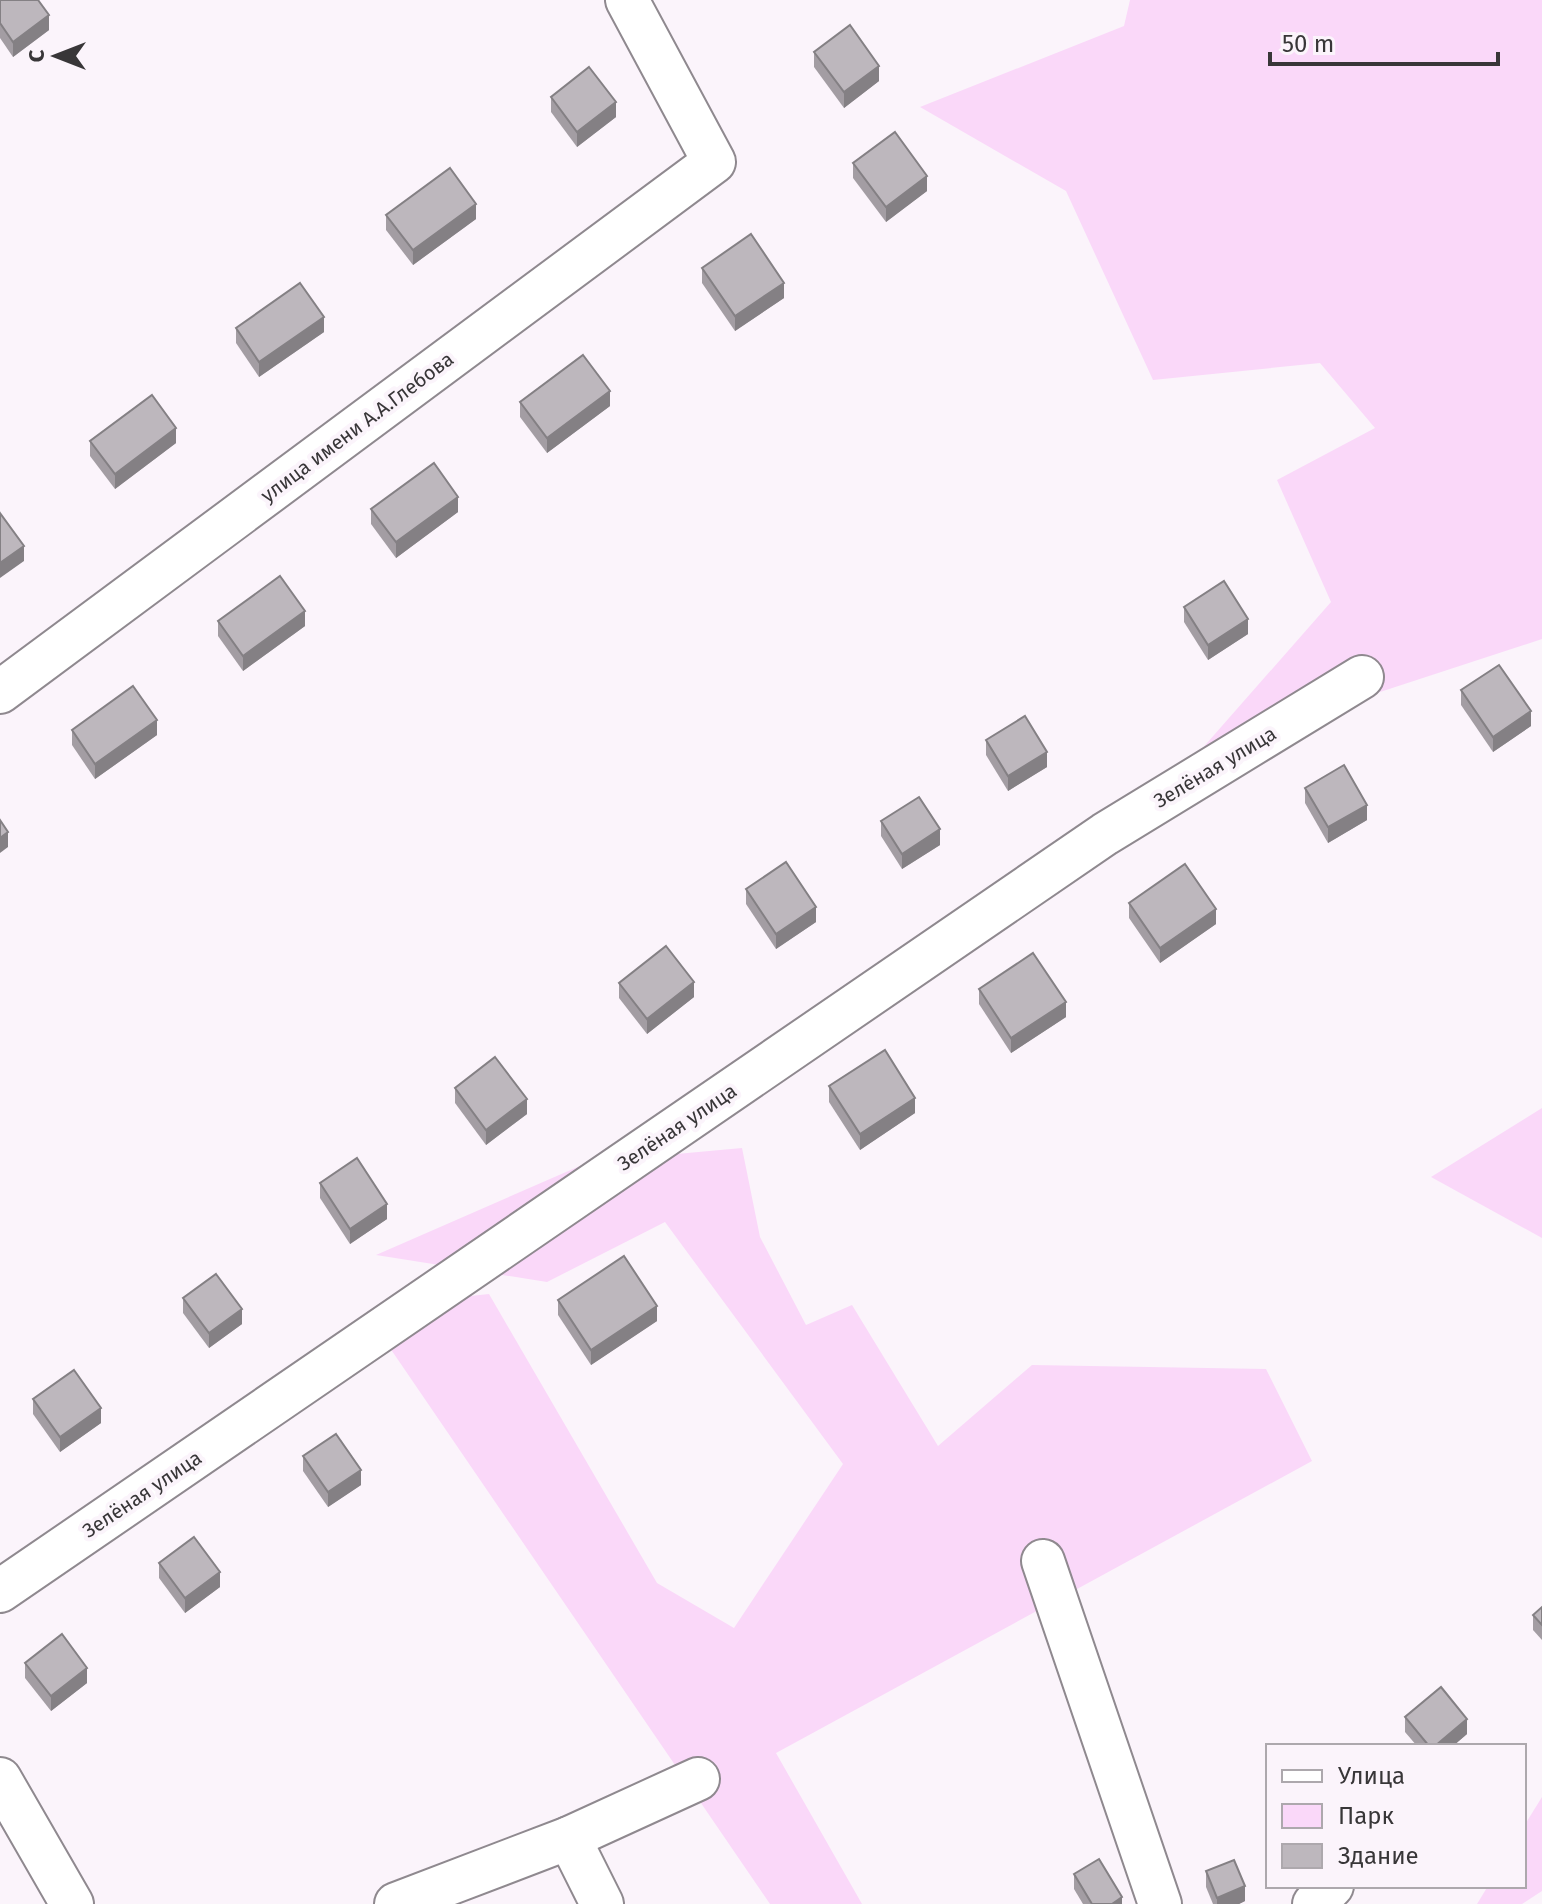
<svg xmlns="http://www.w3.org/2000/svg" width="1542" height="1904" font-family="'Fira Sans',sans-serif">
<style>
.green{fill:#fad8f9}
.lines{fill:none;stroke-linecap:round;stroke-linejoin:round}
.minor-casing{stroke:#8f898f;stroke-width:46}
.minor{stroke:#fff;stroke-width:42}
.wall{fill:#a39da3}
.shaded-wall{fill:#848084}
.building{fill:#bdb7bd;stroke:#848084;stroke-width:2}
.labels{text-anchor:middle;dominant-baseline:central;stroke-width:8;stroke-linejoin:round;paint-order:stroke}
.street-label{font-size:20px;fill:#383638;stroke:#fbf4fb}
</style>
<rect width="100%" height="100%" fill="#fbf4fb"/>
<g class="green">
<polygon points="1130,0 1542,0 1542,639 1200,751 1331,602 1277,480 1375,428 1320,363 1153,380 1066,191 920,107 1124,26"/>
<polygon points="1542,1108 1542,1238 1431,1177"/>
<polygon points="742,1148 760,1237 806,1325 852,1305 938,1446 1032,1365 1266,1369 1312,1461 776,1753 862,1904 770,1904 392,1351 386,1305 489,1294 657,1583 734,1628 843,1464 665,1222 547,1282 376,1255 589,1162"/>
<polygon points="1542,1797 1542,1891 1522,1904 1477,1904 1488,1886 1524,1886 1524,1826"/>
</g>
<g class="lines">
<g class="minor-casing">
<g id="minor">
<polyline points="0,692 714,162 627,0"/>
<polyline points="1043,1561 1160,1904"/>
<polyline points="0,1591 1105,834 1362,677"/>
<polyline points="0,1779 72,1904"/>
<polyline points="569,1838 698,1779"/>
<polyline points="396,1904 569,1838 602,1904"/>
<polyline points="1314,1904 1332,1886"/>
</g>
</g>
<use href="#minor" class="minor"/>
</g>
<g class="wall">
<polygon points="0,0 49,30 13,57 0,38"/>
<polygon points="814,52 879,81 844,108 814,67"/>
<polygon points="551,97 616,117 577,147 551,112"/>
<polygon points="853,163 927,191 886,222 853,178"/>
<polygon points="386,215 476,219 413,265 386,230"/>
<polygon points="702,268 784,298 735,331 702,283"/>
<polygon points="236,328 324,332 259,377 236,343"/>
<polygon points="520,402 610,406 547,453 520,417"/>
<polygon points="90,441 176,443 115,489 90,456"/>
<polygon points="371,509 458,512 396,558 371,524"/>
<polygon points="1184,607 1248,634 1208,660 1184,622"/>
<polygon points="218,621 305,626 243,671 218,636"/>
<polygon points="1461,690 1531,726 1493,752 1461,705"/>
<polygon points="72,730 157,735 95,779 72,745"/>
<polygon points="986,740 1047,767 1008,791 986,755"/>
<polygon points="1305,788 1367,820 1328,843 1305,803"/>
<polygon points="881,821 940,845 902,869 881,836"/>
<polygon points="746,889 816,922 776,949 746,904"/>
<polygon points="1129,903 1216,924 1160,963 1129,918"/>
<polygon points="619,983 694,997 647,1034 619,998"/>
<polygon points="979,989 1066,1017 1011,1053 979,1004"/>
<polygon points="829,1086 915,1113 860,1150 829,1102"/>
<polygon points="455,1088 527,1114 486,1145 455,1103"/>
<polygon points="320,1183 387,1219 350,1244 320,1198"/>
<polygon points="183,1298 242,1324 209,1348 183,1313"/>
<polygon points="558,1300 657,1321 591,1365 558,1315"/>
<polygon points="33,1399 101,1423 60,1452 33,1414"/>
<polygon points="303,1456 361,1485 328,1507 303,1471"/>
<polygon points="159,1563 220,1587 185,1613 159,1578"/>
<polygon points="1542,1607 1542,1640 1533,1630 1533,1615"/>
<polygon points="25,1663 87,1683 51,1711 25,1678"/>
<polygon points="1405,1717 1467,1734 1453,1746 1417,1746 1405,1732"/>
<polygon points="1206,1871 1245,1901 1239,1904 1213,1904 1206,1887"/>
<polygon points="1074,1874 1122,1904 1083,1904 1074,1889"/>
</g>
<g class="shaded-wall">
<polygon points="49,15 49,30 13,57 13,42"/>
<polygon points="879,66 879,81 844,108 844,92"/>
<polygon points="616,102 616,117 577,147 577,132"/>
<polygon points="927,176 927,191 886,222 886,207"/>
<polygon points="476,204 476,219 413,265 413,250"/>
<polygon points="784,283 784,298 735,331 735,316"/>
<polygon points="324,317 324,332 259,377 259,362"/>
<polygon points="610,391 610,406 547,453 547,438"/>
<polygon points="176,428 176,443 115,489 115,474"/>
<polygon points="458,497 458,512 396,558 396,542"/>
<polygon points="24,546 24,561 0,578 0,563"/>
<polygon points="305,611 305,626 243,671 243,656"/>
<polygon points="1248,619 1248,634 1208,660 1208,645"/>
<polygon points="1531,711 1531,726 1493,752 1493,737"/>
<polygon points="157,720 157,735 95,779 95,764"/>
<polygon points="1047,752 1047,767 1008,791 1008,776"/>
<polygon points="1367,805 1367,820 1328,843 1328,827"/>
<polygon points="940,829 940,845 902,869 902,854"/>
<polygon points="8,832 8,847 0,853 0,838"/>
<polygon points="816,907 816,922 776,949 776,934"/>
<polygon points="1216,909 1216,924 1160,963 1160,948"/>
<polygon points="694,982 694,997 647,1034 647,1019"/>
<polygon points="1066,1002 1066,1017 1011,1053 1011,1038"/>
<polygon points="915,1098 915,1113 860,1150 860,1134"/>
<polygon points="527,1099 527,1114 486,1145 486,1130"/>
<polygon points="387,1204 387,1219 350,1244 350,1229"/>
<polygon points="657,1306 657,1321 591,1365 591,1350"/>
<polygon points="242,1309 242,1324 209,1348 209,1333"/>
<polygon points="101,1408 101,1423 60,1452 60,1437"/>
<polygon points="361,1470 361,1485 328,1507 328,1492"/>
<polygon points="220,1572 220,1587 185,1613 185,1598"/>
<polygon points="87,1668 87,1683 51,1711 51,1696"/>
<polygon points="1467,1719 1467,1734 1453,1746 1435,1746"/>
<polygon points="1245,1886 1245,1901 1239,1904 1217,1904 1217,1898"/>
<polygon points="1122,1897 1122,1904 1112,1904"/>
</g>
<g class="building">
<polygon points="0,0 38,0 49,15 13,42 0,23"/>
<polygon points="850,25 879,66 844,92 814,52"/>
<polygon points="589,67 616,102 577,132 551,97"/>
<polygon points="895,132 927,176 886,207 853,163"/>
<polygon points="450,168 476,204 413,250 386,215"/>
<polygon points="751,234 784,283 735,316 702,268"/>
<polygon points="300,283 324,317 259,362 236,328"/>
<polygon points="583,355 610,391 547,438 520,402"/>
<polygon points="152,395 176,428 115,474 90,441"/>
<polygon points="434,463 458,497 396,542 371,509"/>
<polygon points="0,513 24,546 0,563"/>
<polygon points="280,576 305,611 243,656 218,621"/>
<polygon points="1224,581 1248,619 1208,645 1184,607"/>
<polygon points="1499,665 1531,711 1493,737 1461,690"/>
<polygon points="133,686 157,720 95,764 72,730"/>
<polygon points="1025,716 1047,752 1008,776 986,740"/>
<polygon points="1344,765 1367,805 1328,827 1305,788"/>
<polygon points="919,797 940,829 902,854 881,821"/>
<polygon points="0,820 8,832 0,838"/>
<polygon points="786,862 816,907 776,934 746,889"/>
<polygon points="1185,864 1216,909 1160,948 1129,903"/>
<polygon points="666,946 694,982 647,1019 619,983"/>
<polygon points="1033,953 1066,1002 1011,1038 979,989"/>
<polygon points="885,1050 915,1098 860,1134 829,1086"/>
<polygon points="495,1057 527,1099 486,1130 455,1088"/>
<polygon points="357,1158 387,1204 350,1229 320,1183"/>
<polygon points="624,1256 657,1306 591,1350 558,1300"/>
<polygon points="216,1274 242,1309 209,1333 183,1298"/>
<polygon points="74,1370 101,1408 60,1437 33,1399"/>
<polygon points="336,1434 361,1470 328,1492 303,1456"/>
<polygon points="194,1537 220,1572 185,1598 159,1563"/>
<polygon points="1542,1607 1542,1625 1533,1615"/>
<polygon points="62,1634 87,1668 51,1696 25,1663"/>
<polygon points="1441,1687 1467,1719 1435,1746 1429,1746 1405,1717"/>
<polygon points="1099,1859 1122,1897 1112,1904 1092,1904 1074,1874"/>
<polygon points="1234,1860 1245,1886 1217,1898 1206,1871"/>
</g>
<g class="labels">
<g class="street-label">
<text transform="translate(357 427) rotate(-37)">улица имени А.А.Глебова</text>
<text transform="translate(1215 767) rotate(-31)">Зелёная улица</text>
<text transform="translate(677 1127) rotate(-34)">Зелёная улица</text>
<text transform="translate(142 1494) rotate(-34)">Зелёная улица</text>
</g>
</g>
<rect x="1266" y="1744" width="260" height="144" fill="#fbf4fb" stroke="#ada8ad" stroke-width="2"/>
<rect x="1282" y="1770" width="40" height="12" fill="#ffffff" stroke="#ada8ad" stroke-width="2"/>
<text x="1338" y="1784" font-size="24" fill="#383638">Улица</text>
<rect x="1282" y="1804" width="40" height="24" fill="#fad8f9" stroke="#ada8ad" stroke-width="2"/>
<text x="1338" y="1824" font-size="24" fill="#383638">Парк</text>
<rect x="1282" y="1844" width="40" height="24" fill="#bdb7bd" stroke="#ada8ad" stroke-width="2"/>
<text x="1338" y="1864" font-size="24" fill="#383638">Здание</text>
<g transform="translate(56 56) rotate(270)" stroke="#fbf4fb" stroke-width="6" paint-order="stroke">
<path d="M0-6L14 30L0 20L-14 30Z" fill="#383638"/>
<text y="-12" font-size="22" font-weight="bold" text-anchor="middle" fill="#383638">С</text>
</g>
<path d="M1270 52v12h228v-12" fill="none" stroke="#383638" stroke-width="4"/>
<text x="1282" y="52" font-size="24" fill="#383638" stroke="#fbf4fb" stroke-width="6" paint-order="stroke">50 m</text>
</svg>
